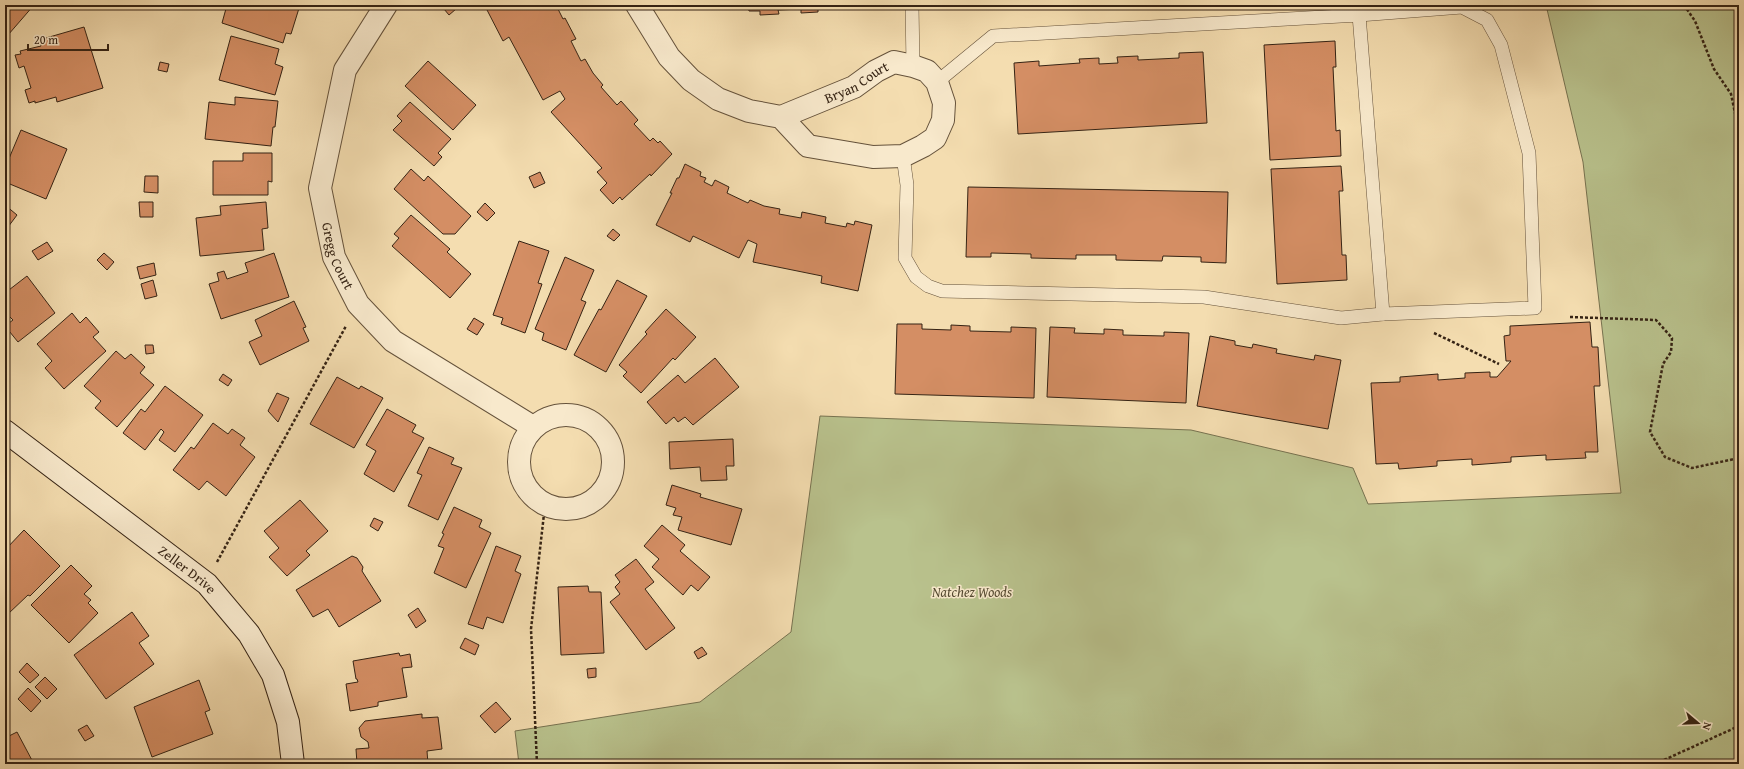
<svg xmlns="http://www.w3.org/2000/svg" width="1744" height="769" font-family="'Gentium Book Plus',serif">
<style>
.green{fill:#b9c28d;stroke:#777250}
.building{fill:#d48e64;stroke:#352314}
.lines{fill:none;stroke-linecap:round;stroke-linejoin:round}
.lane-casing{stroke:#65523b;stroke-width:14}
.street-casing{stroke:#65523b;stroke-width:24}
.secondary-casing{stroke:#352314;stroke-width:24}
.path{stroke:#352314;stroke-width:2.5;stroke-dasharray:3 2;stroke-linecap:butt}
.lane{stroke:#f8e9cc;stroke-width:13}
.street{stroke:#f8e9cc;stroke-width:22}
.secondary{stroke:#f8e9cc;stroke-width:22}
.labels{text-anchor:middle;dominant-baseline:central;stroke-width:3;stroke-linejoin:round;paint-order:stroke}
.street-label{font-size:14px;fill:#352314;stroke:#f8e9cc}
.park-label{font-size:14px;font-style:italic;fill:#564b32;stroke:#f8e9cc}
</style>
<rect width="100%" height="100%" fill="#f4ddb0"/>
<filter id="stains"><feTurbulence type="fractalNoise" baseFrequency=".005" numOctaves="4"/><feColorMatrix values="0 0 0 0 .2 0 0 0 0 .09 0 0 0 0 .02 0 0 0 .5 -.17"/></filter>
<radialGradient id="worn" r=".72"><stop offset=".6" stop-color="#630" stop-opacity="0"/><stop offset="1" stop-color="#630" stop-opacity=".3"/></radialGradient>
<polygon class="green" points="1546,5 1739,5 1739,764 519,764 515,731 700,702 791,632 820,416 1191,430 1353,468 1368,504 1621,493 1583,162"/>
<g class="building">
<polygon points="5,5 34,5 8,35 5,32"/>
<polygon points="227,5 300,5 291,34 286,33 283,43 222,23"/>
<polygon points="448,5 452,5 456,9 449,15 444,9"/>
<polygon points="492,5 556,5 563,19 565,18 576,39 571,41 581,61 585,59 593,73 603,85 601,87 617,105 621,101 638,120 634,124 650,141 653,138 658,143 660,141 672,154 651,176 650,174 622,200 620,197 613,204 600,190 607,183 597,172 602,168 551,112 565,99 560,91 543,100 509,37 503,41 486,8"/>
<polygon points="708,5 818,5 818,12 801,13 801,9 778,10 779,14 760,15 760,11 749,11 748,5 708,7"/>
<polygon points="84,27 103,88 57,102 56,97 35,103 35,101 29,103 25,90 31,88 24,66 19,68 15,55 21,54 20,51 41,46 39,40"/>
<polygon points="231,36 279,49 275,64 283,67 275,95 219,80"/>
<polygon points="1335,41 1336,67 1333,67 1336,131 1340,130 1341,156 1270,160 1264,45"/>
<polygon points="1203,52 1207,123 1018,134 1014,63 1039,61 1039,66 1080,63 1079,59 1099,58 1099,64 1118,63 1117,57 1138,56 1138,60 1179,58 1179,53"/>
<polygon points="428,61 476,105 453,130 405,86"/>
<polygon points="160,62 169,64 167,72 158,70"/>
<polygon points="235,97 278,101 275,127 273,127 271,146 205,139 209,102 235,105"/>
<polygon points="410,102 451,139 438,153 442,157 434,166 393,130 402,121 397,116"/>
<polygon points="21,130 67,149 46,199 5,182 5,168"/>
<polygon points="243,153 272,153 272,182 268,181 268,195 213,195 213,161 243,161"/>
<polygon points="685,164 701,172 700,176 706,178 704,182 712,186 715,180 729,187 727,193 748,203 750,200 764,206 780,209 779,214 801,218 802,212 826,217 825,223 846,227 847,223 854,225 855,221 872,225 858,291 821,283 822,276 753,262 757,244 748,240 739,258 693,236 690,242 656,225 672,193 670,193 677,178 679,178"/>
<polygon points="1341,166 1343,191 1339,191 1342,255 1346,255 1347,280 1277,284 1271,169"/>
<polygon points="411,169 424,181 428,176 471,216 455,234 443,234 394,189"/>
<polygon points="540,172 545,183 534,188 529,177"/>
<polygon points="145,176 158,176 158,193 144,192"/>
<polygon points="968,187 1228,192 1226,263 1201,262 1201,257 1163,256 1162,261 1116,260 1116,255 1076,255 1076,259 1031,258 1031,254 991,253 991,257 966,257"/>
<polygon points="139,202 153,202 153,217 140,217"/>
<polygon points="266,202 268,228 262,229 264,250 200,256 196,218 221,215 220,206"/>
<polygon points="485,203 495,213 487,221 477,212"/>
<polygon points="5,205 17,215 5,231"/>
<polygon points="411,215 450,249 447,252 471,274 450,298 392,246 399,238 394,234"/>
<polygon points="613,229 620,235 614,241 607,236"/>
<polygon points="519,241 549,251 538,283 542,284 525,333 501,324 503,318 493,315"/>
<polygon points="47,242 53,251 38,260 32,251"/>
<polygon points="104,253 114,262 107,270 97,260"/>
<polygon points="274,253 289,297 221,319 209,284 219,281 217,273 224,271 227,279 248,272 245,263"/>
<polygon points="565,257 594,270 581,300 586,302 566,350 542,340 544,333 535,329"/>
<polygon points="154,263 156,275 140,279 137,267"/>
<polygon points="27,276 55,313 18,342 5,326 13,320 10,317 5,321 5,293"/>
<polygon points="153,280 157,296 145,299 141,284"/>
<polygon points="617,280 647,296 606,372 574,355 599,309 601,310"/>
<polygon points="294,301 306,327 303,328 309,341 260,365 249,342 262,336 255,320"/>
<polygon points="666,309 696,337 675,360 673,358 641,393 623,376 627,372 619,365 647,334 645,332"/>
<polygon points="72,313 80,323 86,317 99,332 93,337 106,351 64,389 45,368 52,361 37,344"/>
<polygon points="474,318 484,324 477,335 467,329"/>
<polygon points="1590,322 1592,347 1598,347 1600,386 1594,386 1598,452 1585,452 1586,458 1546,460 1546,455 1511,457 1511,462 1472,465 1472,459 1437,461 1437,466 1399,469 1398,463 1376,464 1371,383 1400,382 1400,377 1438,374 1438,380 1465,378 1465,373 1490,372 1490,377 1497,377 1511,361 1506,361 1504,336 1510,335 1510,326"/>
<polygon points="897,324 922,324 922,329 951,330 951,325 970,326 970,331 1011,332 1011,327 1036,328 1034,398 895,394"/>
<polygon points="1050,327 1075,328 1074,333 1104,334 1104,329 1123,330 1123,335 1164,336 1164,332 1189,333 1186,403 1047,397"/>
<polygon points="1210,336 1235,341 1235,345 1252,348 1253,344 1277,349 1276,353 1314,360 1315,355 1341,360 1328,429 1197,406"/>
<polygon points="145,345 153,345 154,353 146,354"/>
<polygon points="116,351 125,359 131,354 145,367 140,373 154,385 117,427 95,408 101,401 84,386"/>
<polygon points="715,358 739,387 693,425 685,417 678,422 674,417 666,424 647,402 678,375 685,383"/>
<polygon points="223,374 232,380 228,386 219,380"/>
<polygon points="337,377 359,389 361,386 383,398 354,448 310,424"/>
<polygon points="165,386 203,415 175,452 159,440 164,432 161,429 145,450 123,433 141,409 145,412"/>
<polygon points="277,393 289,398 278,422 268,411"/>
<polygon points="387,409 416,425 412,432 424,438 394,492 364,474 376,451 366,445"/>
<polygon points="213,423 228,434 232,429 245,438 240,445 255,457 226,496 207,481 199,490 173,470 191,447 194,449"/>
<polygon points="733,439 734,466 726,466 727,480 701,481 700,467 670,469 669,442"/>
<polygon points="429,447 454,458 451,464 462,468 438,520 408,506 422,475 417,473"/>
<polygon points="672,485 701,494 700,497 742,509 731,545 678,530 682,517 673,515 676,508 666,505"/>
<polygon points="300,500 328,531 306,551 310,555 287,576 269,557 279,548 264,531"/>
<polygon points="454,507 482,520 479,527 491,533 466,588 434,573 444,548 438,546 444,534 442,533"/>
<polygon points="374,518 383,522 378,531 370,526"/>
<polygon points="662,525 685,545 680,551 710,577 698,591 691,585 683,595 652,567 659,559 644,546"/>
<polygon points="24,530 60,566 30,596 28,595 8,614 5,611 5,550"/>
<polygon points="496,546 521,556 515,571 521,574 503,623 487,617 483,629 468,624"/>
<polygon points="352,556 357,558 363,567 362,571 381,601 339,627 328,609 313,617 296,590"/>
<polygon points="636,559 654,582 645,589 675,628 646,650 610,602 620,594 615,587 620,582 615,575"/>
<polygon points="71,565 92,586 84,594 91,600 88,603 98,613 69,643 31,605"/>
<polygon points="588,586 589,592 601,592 604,653 561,655 558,587"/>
<polygon points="418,608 426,621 416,628 408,615"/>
<polygon points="132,612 149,636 139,643 154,664 106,699 74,655"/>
<polygon points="465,638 479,645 475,655 460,648"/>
<polygon points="702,647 707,654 698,659 694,652"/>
<polygon points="399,653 400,656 410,654 412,667 402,668 407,697 378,702 378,706 350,711 346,684 358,682 357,679 356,679 353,661"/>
<polygon points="27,663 39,675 30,683 19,672"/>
<polygon points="596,668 596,677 588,678 587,669"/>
<polygon points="45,677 57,689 47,699 35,687"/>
<polygon points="199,680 210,710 205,712 213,734 152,757 134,707"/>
<polygon points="28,688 41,701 31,712 18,699"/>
<polygon points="496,702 511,719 495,733 480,716"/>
<polygon points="422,714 422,718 438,717 442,749 427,751 428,764 357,764 356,749 369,748 368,742 361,737 359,728 365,721"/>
<polygon points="87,725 94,736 85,741 78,730"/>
<polygon points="17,732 34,764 5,764 5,738"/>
<polygon points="219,761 220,764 200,764"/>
</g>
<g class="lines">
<g class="lane-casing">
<g id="lane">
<polyline points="912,5 913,66"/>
<polyline points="937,82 993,36 1359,15 1383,314"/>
<polyline points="903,156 907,185 905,258 916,277 928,286 942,291 1204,297 1341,318 1383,314 1535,308 1529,153 1501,45 1487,20 1462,7 1359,15"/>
</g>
</g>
<g class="street-casing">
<g id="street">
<path id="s1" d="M 386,5 L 345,70 L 320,188 L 334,257 L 358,304 L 393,341 L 533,427"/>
<path id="s2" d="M 637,5 L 669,57 L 691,80 L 718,99 L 749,111 L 781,117 L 854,87 L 876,71 L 894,62 L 913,66 L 927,71 L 937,82 L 944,103 L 943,120 L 935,138 L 923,146 L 903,156 L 873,157 L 808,146 L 781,117"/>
<circle cx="566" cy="462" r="47"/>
</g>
</g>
<g class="secondary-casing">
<g id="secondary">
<path id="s3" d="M 5,431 L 207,584 L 249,634 L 273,675 L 288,722 L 293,764"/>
</g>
</g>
<g class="path">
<polyline points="1684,5 1695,21 1714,69 1731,94 1735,113 1739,116"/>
<polyline points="1570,317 1656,320 1672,338 1671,352 1663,364 1650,432 1665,457 1692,468 1739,458"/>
<polyline points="1434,333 1499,364"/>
<polyline points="217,562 346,326"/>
<polyline points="537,764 531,629 545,505"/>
<polyline points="1655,764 1739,726"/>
</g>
<use href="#lane" class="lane"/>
<use href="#street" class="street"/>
<use href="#secondary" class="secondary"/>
</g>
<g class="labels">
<g class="street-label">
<text stroke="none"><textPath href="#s2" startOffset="275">Bryan Court</textPath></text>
<text stroke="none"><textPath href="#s1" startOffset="268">Gregg Court</textPath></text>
<text stroke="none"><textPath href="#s3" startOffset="229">Zeller Drive</textPath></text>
</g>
<g class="park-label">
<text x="972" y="592">Natchez Woods</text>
</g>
</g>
<rect width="1744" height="769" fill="none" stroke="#f4ddb0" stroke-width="20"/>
<rect x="6" y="6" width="1732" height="757" fill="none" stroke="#352314" stroke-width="2"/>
<rect x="10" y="10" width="1724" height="749" fill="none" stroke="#352314"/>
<g transform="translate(1698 723) rotate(109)" stroke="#f8e9cc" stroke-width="3" paint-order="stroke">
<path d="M0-3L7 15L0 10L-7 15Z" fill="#352314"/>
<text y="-6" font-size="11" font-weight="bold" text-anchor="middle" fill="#352314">N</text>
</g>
<path d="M28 44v6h80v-6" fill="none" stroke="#352314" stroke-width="2"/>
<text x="34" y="44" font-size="12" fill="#352314" stroke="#f8e9cc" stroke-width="3" paint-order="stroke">20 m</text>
<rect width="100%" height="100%" filter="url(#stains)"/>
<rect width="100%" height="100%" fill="url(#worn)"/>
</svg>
